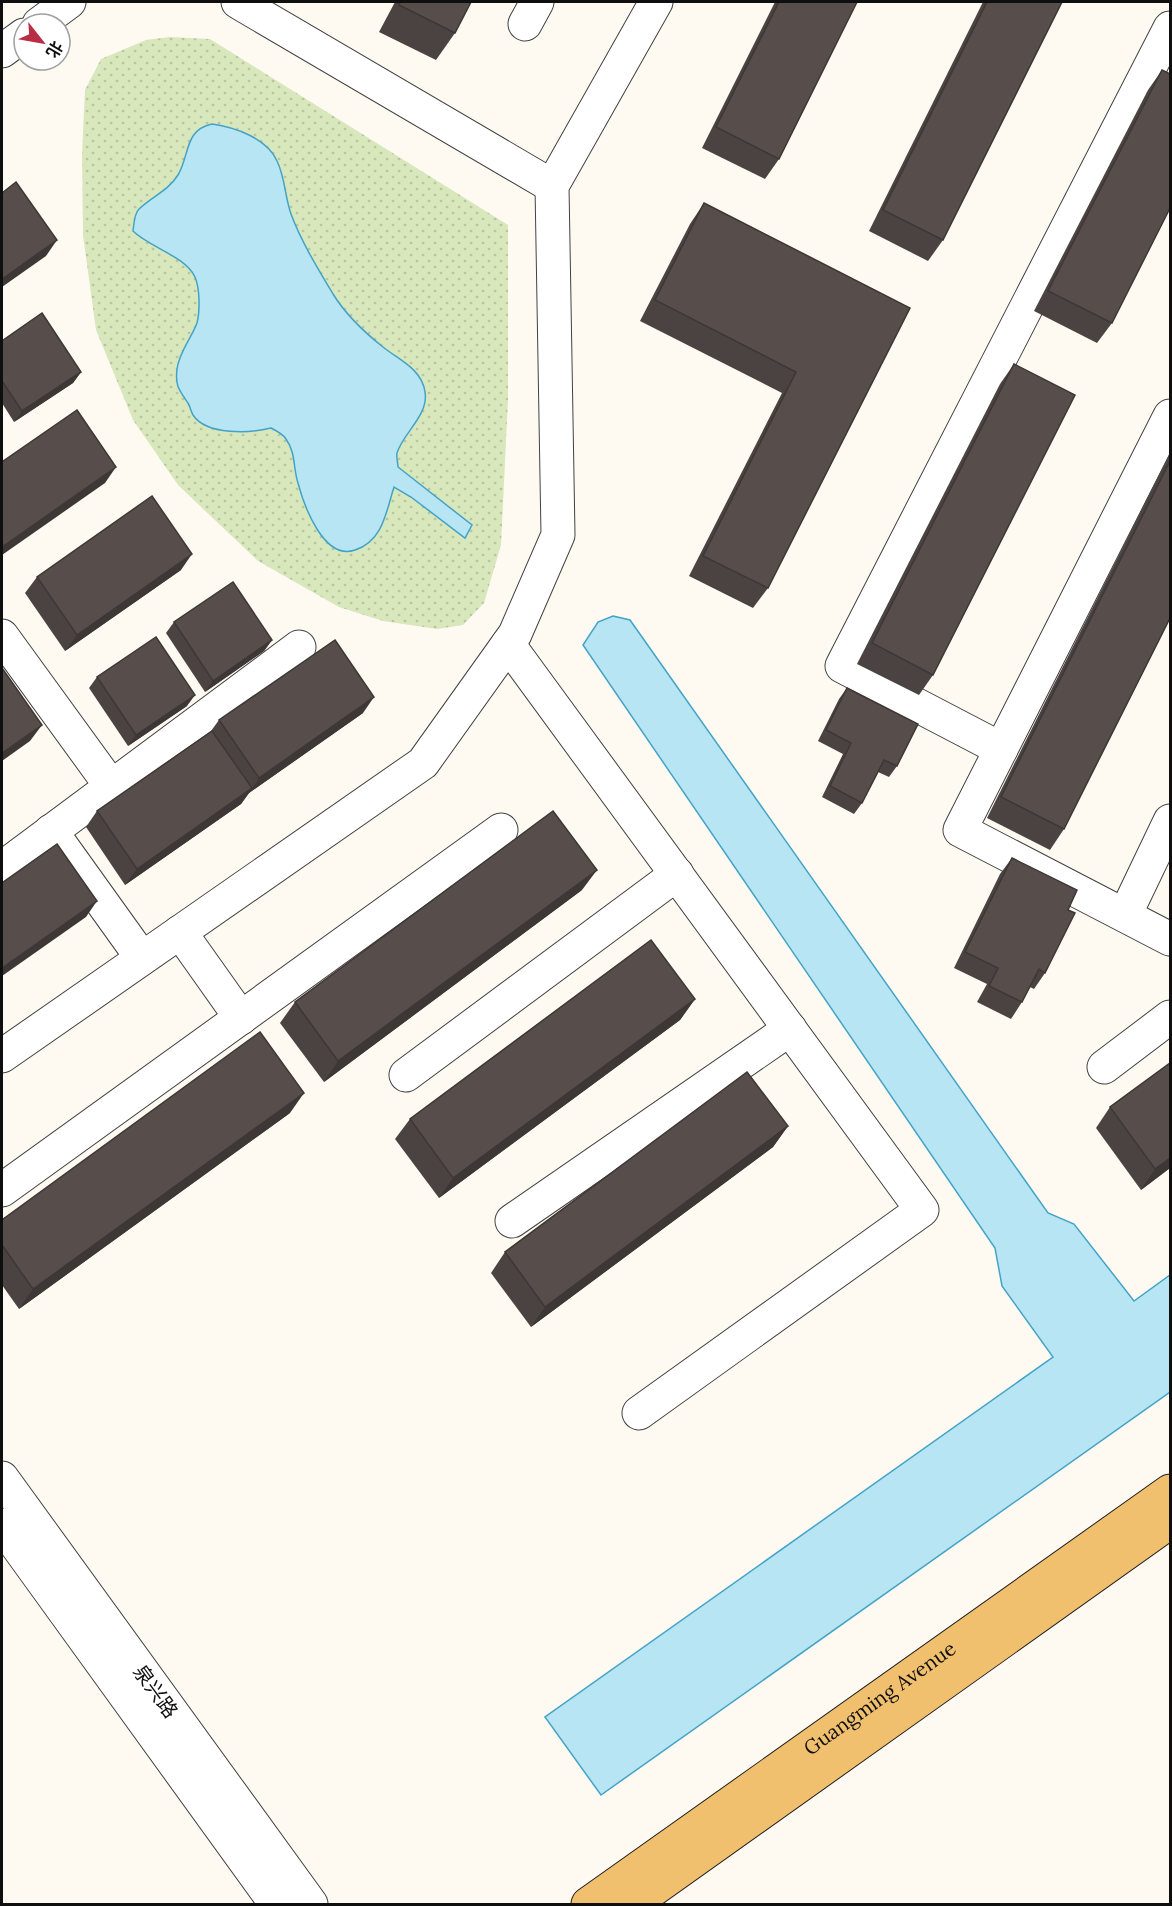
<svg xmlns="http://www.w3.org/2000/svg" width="1172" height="1906" font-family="Lora,'Noto Sans SC',serif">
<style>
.garden{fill:url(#garden-dots)}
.water{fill:#b8e5f3;stroke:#43a3c6;stroke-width:1.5}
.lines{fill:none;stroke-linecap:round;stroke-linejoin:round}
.minor-casing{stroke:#424242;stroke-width:35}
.major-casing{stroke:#202020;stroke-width:35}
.minor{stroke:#fff;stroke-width:33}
.major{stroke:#f1c06f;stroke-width:33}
.wall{fill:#4b4341}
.shaded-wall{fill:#3d3735}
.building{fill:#574e4c;stroke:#3d3735;stroke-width:1.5}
.labels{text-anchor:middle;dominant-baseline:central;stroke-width:6;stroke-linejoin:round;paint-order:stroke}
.street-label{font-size:20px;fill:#0f0f0f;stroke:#fff}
</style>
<defs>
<pattern id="garden-dots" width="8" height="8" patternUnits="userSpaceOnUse" patternTransform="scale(1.5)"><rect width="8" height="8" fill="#d8e7bc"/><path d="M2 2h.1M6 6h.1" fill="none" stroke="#b8c5a0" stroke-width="1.8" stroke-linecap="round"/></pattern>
</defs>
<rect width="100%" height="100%" fill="#fefaf1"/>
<polygon class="garden" points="170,37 210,39 508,225 508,399 501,545 484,603 463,625 437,629 383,621 339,607 258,561 178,485 133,420 96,330 83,235 82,154 85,90 101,59 146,40"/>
<g class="water">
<path d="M 212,124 C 234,127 267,138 277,161 C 285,177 285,197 291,214 C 301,241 318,269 333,294 C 346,315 364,332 383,347 C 399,360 422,369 425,392 C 429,415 403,433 397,453 C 396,457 398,463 398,467 L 472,525 L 465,538 L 411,497 L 394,487 C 386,512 383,541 355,550 C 324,561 304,506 298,483 C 293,468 296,453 286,439 C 283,434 277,431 271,428 C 251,433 207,436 193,415 C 191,412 190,406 188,403 C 179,390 175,386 177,369 C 179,352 191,339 197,323 C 200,311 200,289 195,277 C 185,256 149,247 133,231 C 134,224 134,214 139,209 C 151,197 168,191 178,175 C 190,155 184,130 212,124 Z"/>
<polygon points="613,616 630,620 1048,1213 1074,1224 1134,1301 1170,1275 1170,1392 601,1795 545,1717 1053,1357 1002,1286 995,1248 583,645 598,622"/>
</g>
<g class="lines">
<g class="minor-casing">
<g id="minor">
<polyline points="238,2 552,186"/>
<polyline points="39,24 69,2"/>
<polyline points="525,24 537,2"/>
<polyline points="2,51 24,35"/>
<polyline points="1170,416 960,830 1170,939"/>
<polyline points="2,636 111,786"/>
<polyline points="508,644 922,1210 639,1413"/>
<polyline points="1001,749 842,666 1170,28"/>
<polyline points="51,831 142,958"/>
<polyline points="2,868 299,647"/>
<polyline points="1125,915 1170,821"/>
<polyline points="180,932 241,1018"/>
<polyline points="2,1056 423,763 515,634 558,535 552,186 656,2"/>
<polyline points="1104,1067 1170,1017"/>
<polyline points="406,1075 677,874"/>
<polyline points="2,1190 501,830"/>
<polyline points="512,1221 790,1029"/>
<polyline points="2,1478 311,1904"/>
<polyline points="2,1525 276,1904"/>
</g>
</g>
<g class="major-casing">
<g id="major">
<path id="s1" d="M 588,1904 L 1170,1491"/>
<polyline points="633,1904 1170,1522"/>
</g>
</g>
<use href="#minor" class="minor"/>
<use href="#major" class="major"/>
</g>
<g class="wall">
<polygon points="395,2 471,2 455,33 436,60 379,32"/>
<polygon points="775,2 857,2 779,159 765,179 702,148"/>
<polygon points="983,2 1062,2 943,240 928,261 869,231"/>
<polygon points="1162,70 1112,323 1097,343 1034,311 1148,90"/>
<polygon points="704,203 910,308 768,588 753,608 689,576 782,393 640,321 690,224"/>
<polygon points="2,341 81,372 73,383 14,422 2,403"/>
<polygon points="1014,364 933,675 919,695 857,664 1000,384"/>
<polygon points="1170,453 1170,618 1064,829 1050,850 987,818"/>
<polygon points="181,570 65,651 25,593 37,577"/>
<polygon points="174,622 272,640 264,651 205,692 166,633"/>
<polygon points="97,677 187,706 128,746 89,688"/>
<polygon points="847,688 897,766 889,777 878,772 862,803 854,814 822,797 843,754 818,741 839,699"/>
<polygon points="363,713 249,793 241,804 125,885 86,827 97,811 211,731 219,720"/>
<polygon points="1012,858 1068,910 1045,973 1034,989 1030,987 1022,1002 1011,1019 977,1002 987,984 954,968 1000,874"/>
<polygon points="582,890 324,1082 280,1023 295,1002"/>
<polygon points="695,999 680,1020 439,1198 395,1139 410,1119"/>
<polygon points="1170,1063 1170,1168 1141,1190 1096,1128 1110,1107"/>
<polygon points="290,1113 19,1309 2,1285 2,1220"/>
<polygon points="788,1126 773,1147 531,1327 491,1273 505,1252"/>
</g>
<g class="shaded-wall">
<polygon points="57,240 46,256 2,287 2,279"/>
<polygon points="81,372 73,383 14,422 22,411"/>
<polygon points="116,467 105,483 2,555 2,547"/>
<polygon points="192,554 181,570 65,651 77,635"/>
<polygon points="272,640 264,651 205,692 213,681"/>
<polygon points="195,695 187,706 128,746 136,735"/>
<polygon points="374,697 363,713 249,793 241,804 125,885 137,869 252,789 259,778"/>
<polygon points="42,725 30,741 2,761 2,753"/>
<polygon points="597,870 582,890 324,1082 338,1061"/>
<polygon points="97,901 86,917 2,976 2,968"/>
<polygon points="695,999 680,1020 439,1198 453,1178"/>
<polygon points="304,1093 290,1113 19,1309 33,1289"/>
<polygon points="788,1126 773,1147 531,1327 545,1307"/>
<polygon points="1170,1158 1170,1168 1141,1190 1155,1169"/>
</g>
<g class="building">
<polygon points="400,2 471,2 455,33 399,5"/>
<polygon points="779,2 857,2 779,159 716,127"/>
<polygon points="987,2 1062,2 943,240 883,210"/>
<polygon points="1162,70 1170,74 1170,208 1112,323 1048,291"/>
<polygon points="16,182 57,240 2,279 2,193"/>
<polygon points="704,203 910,308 768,588 703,556 796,372 655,300"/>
<polygon points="42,313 81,372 22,411 2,381 2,341"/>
<polygon points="1014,364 1075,395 933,675 872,643"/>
<polygon points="77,410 116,467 2,547 2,462"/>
<polygon points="1170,461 1170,618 1064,829 1001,797"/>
<polygon points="152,496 192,554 77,635 37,577"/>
<polygon points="233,582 272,640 213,681 174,622"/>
<polygon points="156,637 195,695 136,735 97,677"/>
<polygon points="335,640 374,697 259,778 219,720"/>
<polygon points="2,668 42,725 2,753"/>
<polygon points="847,688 918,724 897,766 884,760 862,803 830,786 851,743 826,730"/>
<polygon points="212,731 252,788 137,869 97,811"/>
<polygon points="553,811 597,870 338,1061 295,1002"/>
<polygon points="57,844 97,901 2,968 2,883"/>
<polygon points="1012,858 1077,890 1068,910 1075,913 1045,973 1039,969 1022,1002 989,986 998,968 965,952"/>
<polygon points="651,940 695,999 453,1178 410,1119"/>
<polygon points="260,1032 304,1093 33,1289 2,1245 2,1220"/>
<polygon points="1170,1063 1170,1158 1155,1169 1110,1107"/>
<polygon points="747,1072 788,1126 545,1307 505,1252"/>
</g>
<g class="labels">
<g class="street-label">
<text transform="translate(156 1691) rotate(54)">泉兴路</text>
<text stroke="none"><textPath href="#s1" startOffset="357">Guangming Avenue</textPath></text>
</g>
</g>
<rect width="1172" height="1906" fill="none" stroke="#0f0f0f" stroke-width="6"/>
<g transform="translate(42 42) rotate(121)"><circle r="28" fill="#ffffff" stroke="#9f9f9f" stroke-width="1.5"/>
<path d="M0-4.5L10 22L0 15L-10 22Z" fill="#b72e46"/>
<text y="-9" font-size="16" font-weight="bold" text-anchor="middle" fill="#0f0f0f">北</text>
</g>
</svg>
